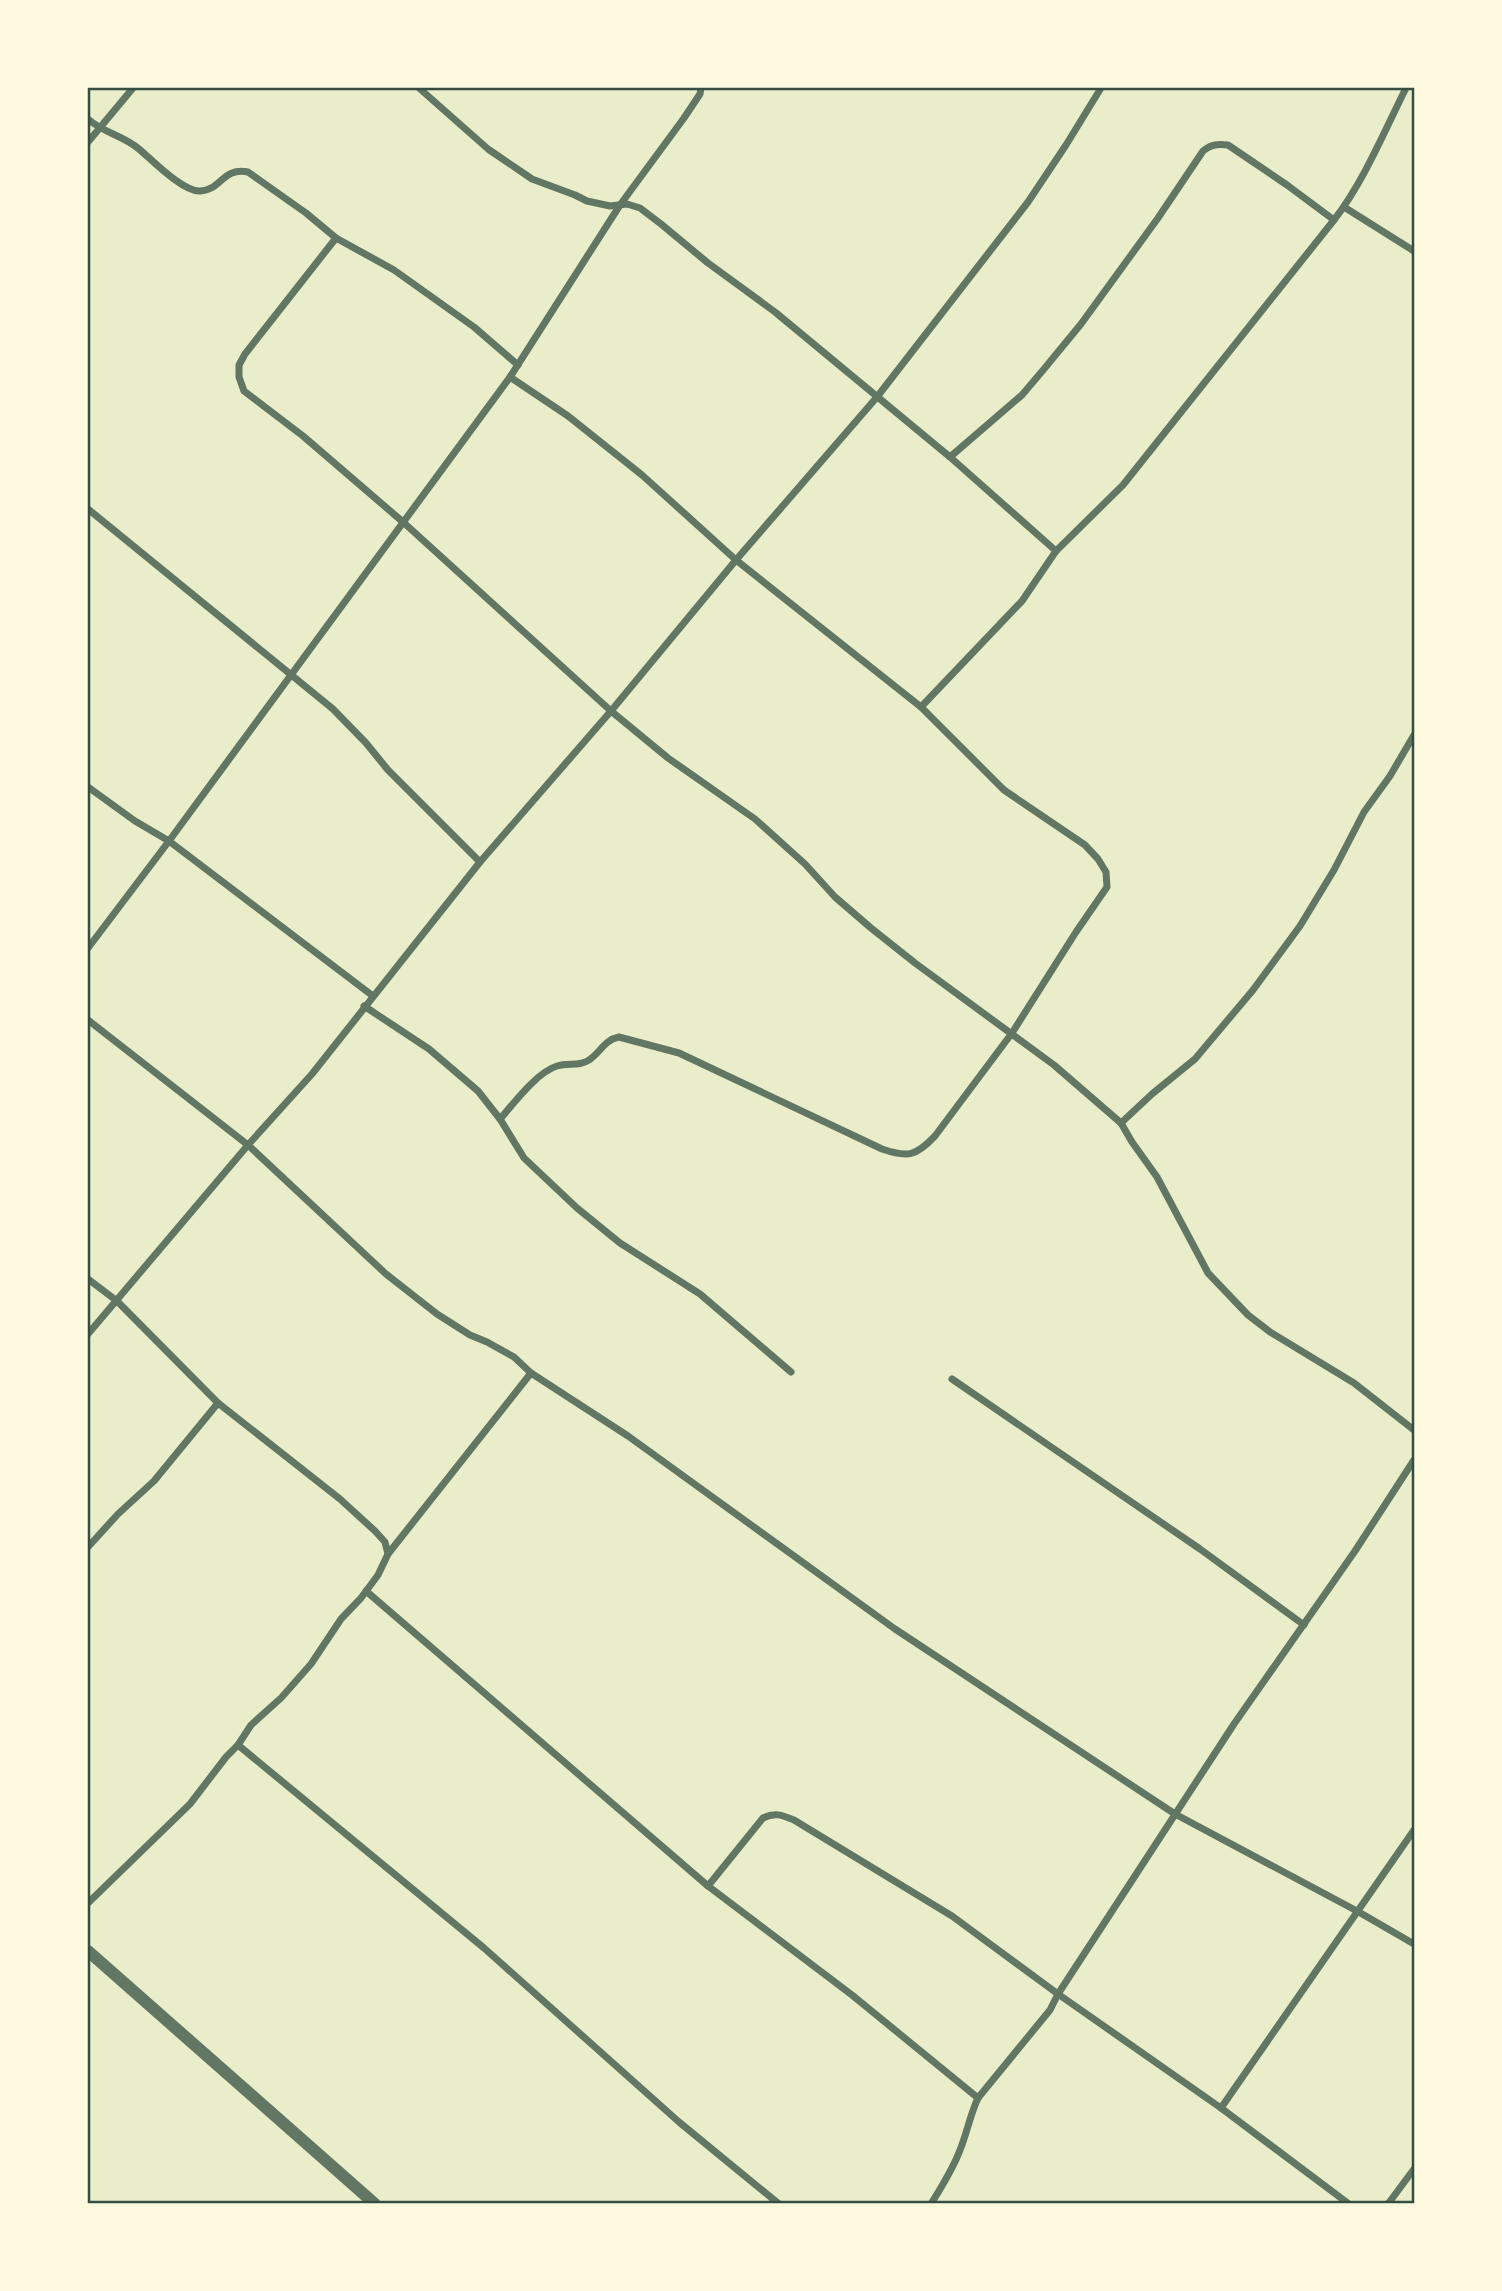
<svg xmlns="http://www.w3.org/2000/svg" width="1502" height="2291" font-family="Barlow,sans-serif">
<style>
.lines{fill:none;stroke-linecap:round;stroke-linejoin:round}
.minor{stroke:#617663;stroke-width:7}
.tertiary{stroke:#617663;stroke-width:12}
.neatline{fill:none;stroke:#344e41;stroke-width:2.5}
</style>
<rect width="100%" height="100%" fill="#e9edc9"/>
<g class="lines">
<g class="minor">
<polyline points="419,88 488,149 532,179 575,195 587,201 610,206 627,204 640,208 661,224 708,263 775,312 950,457 1056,551"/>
<path d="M 88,119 C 103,133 123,135 139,149 C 152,160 183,192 200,191 C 222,190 222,167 248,172 L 306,213 L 336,238 L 394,270 L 474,327 L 518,365"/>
<polyline points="88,142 133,88"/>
<polyline points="1344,207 1414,251"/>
<polyline points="336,238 245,354 239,365 239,377 244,391 303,436 403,522 611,711 668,758 755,819 805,864 835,897 871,928 915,963 1054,1065 1121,1123 1132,1142 1157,1177 1208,1273 1248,1315 1270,1332 1354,1383 1414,1430"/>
<path d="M 950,457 L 1022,395 L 1044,369 L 1081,324 L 1158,218 L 1203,151 C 1212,144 1217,144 1228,145 L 1287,185 L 1334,220"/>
<polyline points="88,509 333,709 366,743 388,770 480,862"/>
<path d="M 921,707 L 1022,601 L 1056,551 L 1123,485 L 1334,220 C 1364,181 1384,132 1406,88"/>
<polyline points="88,787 135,821 169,841 373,996"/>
<polyline points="88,948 169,841 510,377 620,205 684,118 700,94 701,88"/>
<polyline points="364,1006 429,1049 478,1091 500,1119 524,1158 577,1208 620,1243 700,1294 791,1372"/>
<polyline points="88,1020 248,1145 386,1274 437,1314 470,1335 487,1342 514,1357 531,1373 628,1436 895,1629 1175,1814 1357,1911 1414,1944"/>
<path d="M 500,1119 C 514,1103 537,1072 557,1066 C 568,1062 579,1067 589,1060 C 601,1052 604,1040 619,1037 L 679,1053 L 882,1149 C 908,1158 916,1156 935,1136 L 1012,1033 L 1076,932 L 1107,887 L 1106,872 L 1098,859 L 1085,845 L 1004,790 L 921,707 L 736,560 L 642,475 L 568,416 L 510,377"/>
<polyline points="1121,1123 1152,1094 1195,1059 1253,990 1300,926 1334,870 1364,812 1390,776 1414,735"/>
<polyline points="88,1279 117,1301 218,1403 340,1499 375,1531 385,1542 388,1554 378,1575 361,1598 341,1619 311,1664 281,1698 251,1725 238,1745 226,1757 190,1804 88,1903"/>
<polyline points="88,1334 248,1145 312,1074 480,862 611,711 736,560 877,397 1028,202 1066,145 1101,88"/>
<polyline points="952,1379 1200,1549 1304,1625"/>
<polyline points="88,1547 118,1514 154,1481 218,1403"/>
<polyline points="388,1554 531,1373"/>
<polyline points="366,1591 708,1886 852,1995 978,2098"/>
<polyline points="238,1745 484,1948 679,2122 779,2204"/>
<path d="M 708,1886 L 763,1818 C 775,1812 782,1815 794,1820 L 952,1916 L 1058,1994 L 1221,2108 L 1349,2204"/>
<polyline points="1221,2108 1414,1830"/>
<path d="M 931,2204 C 942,2186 953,2169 960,2150 C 967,2133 970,2115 978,2098 L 1050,2010 L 1058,1994 L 1234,1724 L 1355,1551 L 1414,1460"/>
<polyline points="1388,2204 1414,2169"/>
</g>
<polyline class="tertiary" points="88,1951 375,2204"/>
</g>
<rect width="1502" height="2291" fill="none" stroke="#fefae0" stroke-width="178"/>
<rect x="89" y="89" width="1324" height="2113" class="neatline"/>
</svg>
